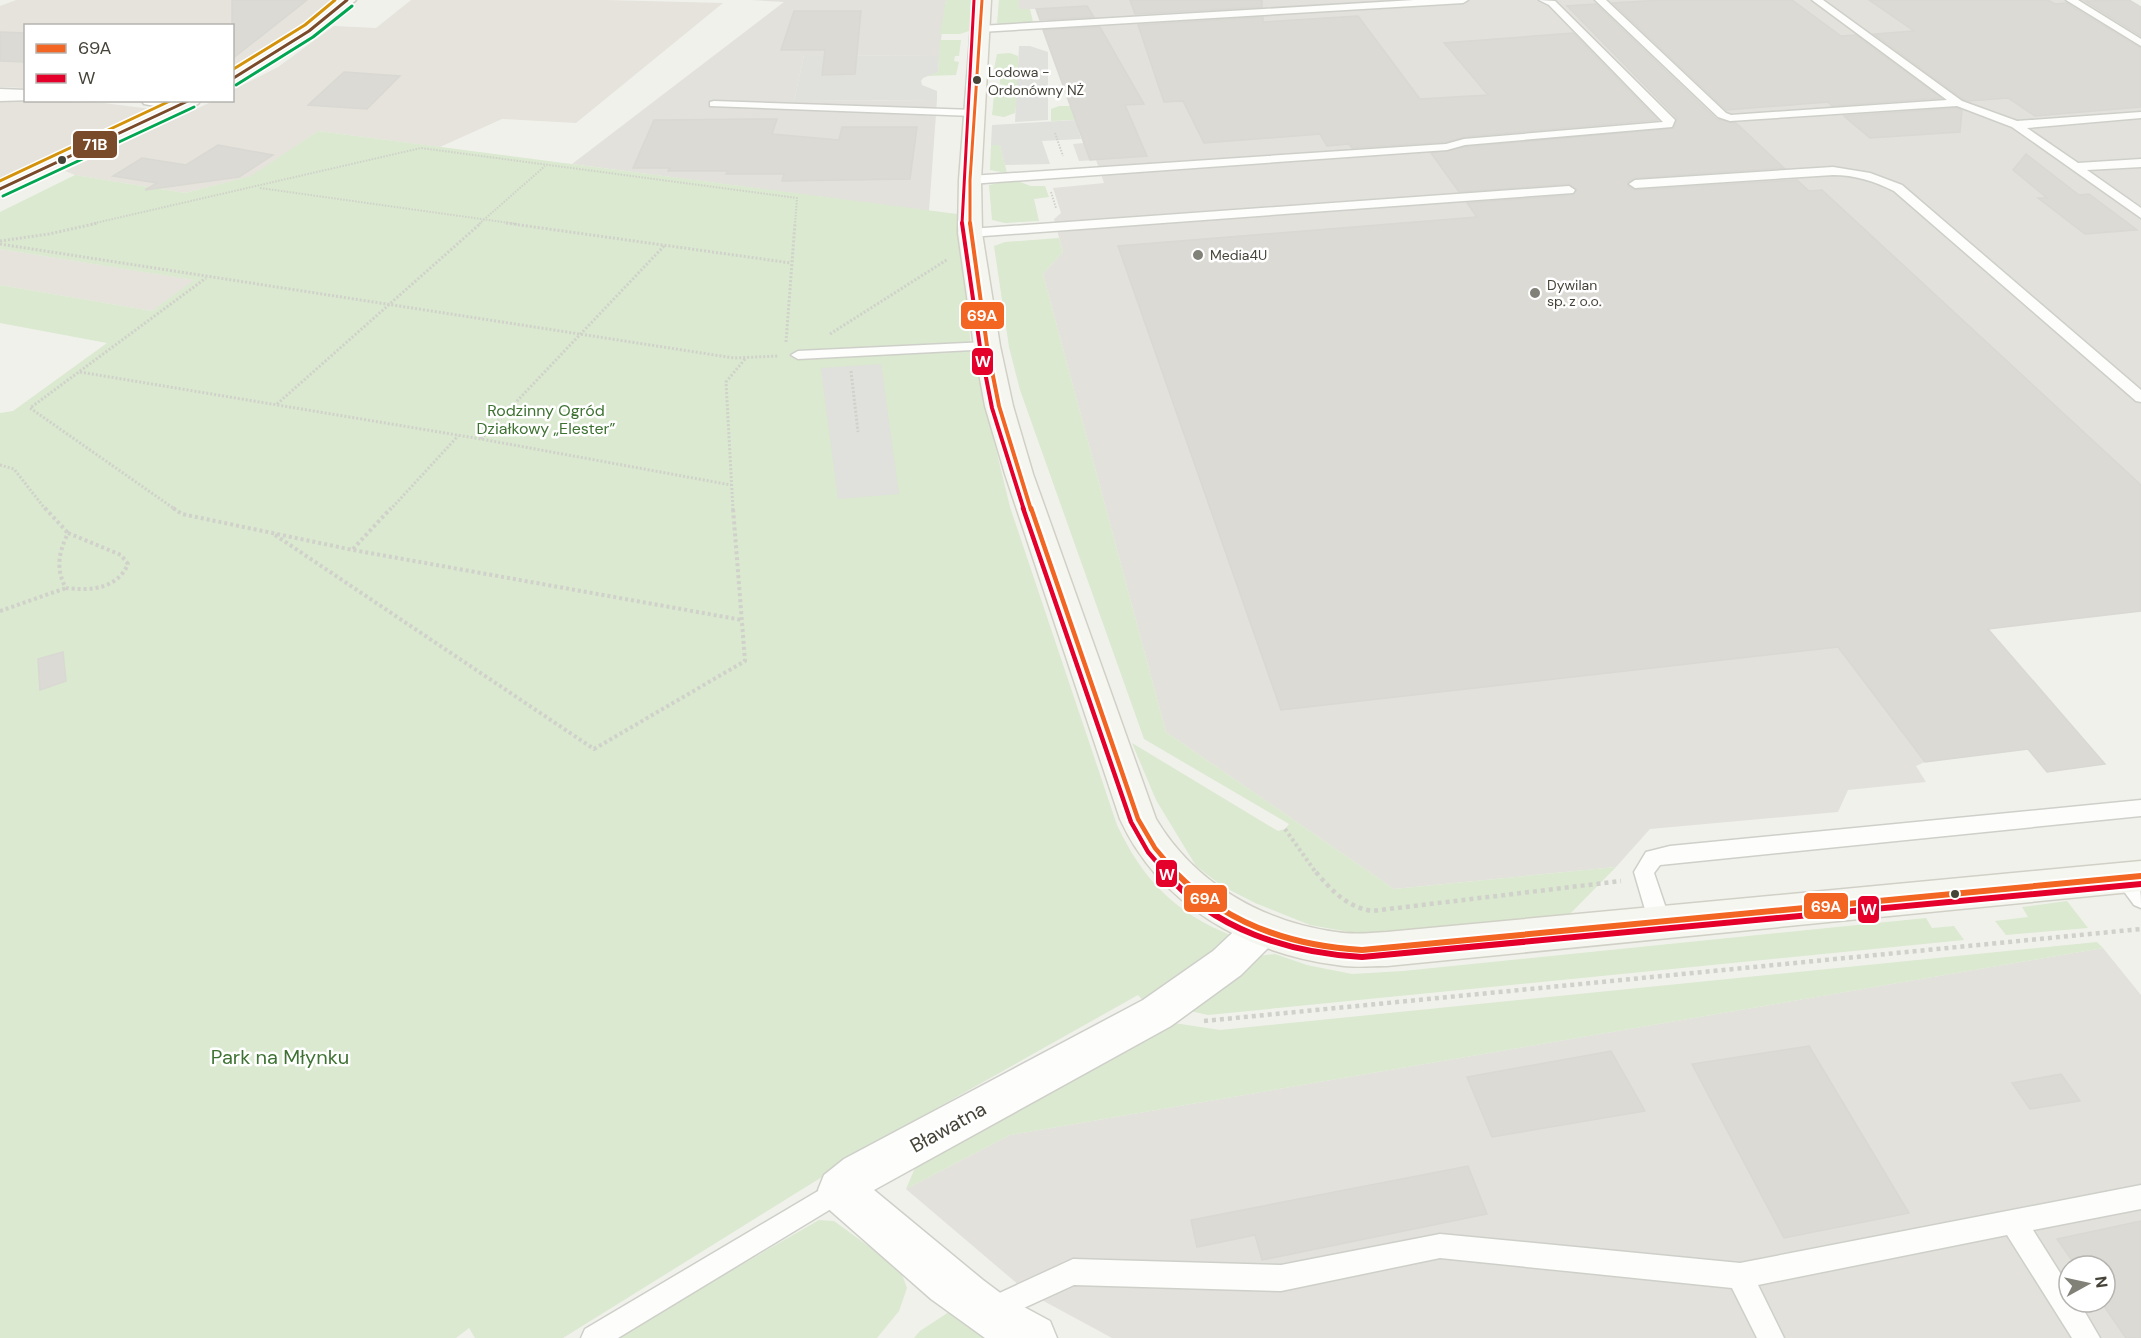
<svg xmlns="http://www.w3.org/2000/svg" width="2141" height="1338" font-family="'DM Sans',sans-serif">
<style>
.residential{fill:#e5e3db}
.industrial{fill:#e2e1dc;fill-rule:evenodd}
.green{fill:#dae9cf}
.parking{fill:#e0e0dc}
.building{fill:#dbdad5;stroke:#d9d8d2;stroke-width:1.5}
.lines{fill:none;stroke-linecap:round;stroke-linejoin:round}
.lane-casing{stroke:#cfcfca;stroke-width:3}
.street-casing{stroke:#cfcfca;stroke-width:3}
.secondary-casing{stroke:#d1d0c6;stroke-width:3}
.path-far3{stroke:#d1d1cb;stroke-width:2;stroke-dasharray:1.5 1.5;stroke-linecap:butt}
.path-far2{stroke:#d1d1cb;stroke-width:3;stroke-dasharray:2 2;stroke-linecap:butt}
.path-far1{stroke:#d1d1cb;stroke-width:4;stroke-dasharray:3 3;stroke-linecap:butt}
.path{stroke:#d1d1cb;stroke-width:4.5;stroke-dasharray:4 4;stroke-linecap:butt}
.lane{fill:#fdfdfc;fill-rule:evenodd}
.street{fill:#fdfdfc;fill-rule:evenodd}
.secondary{fill:#f6f6f1;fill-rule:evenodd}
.bus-1-far3-casing{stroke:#fff;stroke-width:6}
.bus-1-far2-casing{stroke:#fff;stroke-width:8}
.bus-1-far1-casing{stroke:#fff;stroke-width:9}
.bus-1-casing{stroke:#fff;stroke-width:10}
.bus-2-far3-casing{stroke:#fff;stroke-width:6}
.bus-2-far2-casing{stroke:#fff;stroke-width:8}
.bus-2-far1-casing{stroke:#fff;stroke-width:9}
.bus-2-casing{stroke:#fff;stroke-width:10}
.bus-3-casing{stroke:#fff;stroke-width:6}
.bus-4-casing{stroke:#fff;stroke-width:6}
.bus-5-casing{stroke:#fff;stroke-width:6}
.bus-1-far3{stroke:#f26522;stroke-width:3}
.bus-1-far2{stroke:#f26522;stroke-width:4}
.bus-1-far1{stroke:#f26522;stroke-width:4.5}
.bus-1{stroke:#f26522;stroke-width:6}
.bus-2-far3{stroke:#e4002b;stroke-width:3}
.bus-2-far2{stroke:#e4002b;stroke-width:4}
.bus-2-far1{stroke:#e4002b;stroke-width:4.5}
.bus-2{stroke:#e4002b;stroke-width:6}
.bus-3{stroke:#7a4b2a;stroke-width:3}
.bus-4{stroke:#00a651;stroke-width:3}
.bus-5{stroke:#d4920b;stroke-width:3}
.bus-dot{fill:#464439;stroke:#fff;stroke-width:2}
.poi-dot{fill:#828178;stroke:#fff;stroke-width:2}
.labels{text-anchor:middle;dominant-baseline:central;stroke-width:5;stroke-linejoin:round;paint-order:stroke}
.bus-label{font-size:14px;fill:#464439;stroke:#fff;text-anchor:start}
.far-poi-label{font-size:14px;fill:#464439;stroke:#fff;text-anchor:start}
.park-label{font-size:16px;fill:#3e7232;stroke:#fff}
.near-park-label{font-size:20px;fill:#3e7232;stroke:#fff}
.near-street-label{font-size:20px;fill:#464439;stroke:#fff}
.line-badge{stroke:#fff;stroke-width:2}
.badge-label{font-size:16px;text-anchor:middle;font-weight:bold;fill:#fff}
</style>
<rect width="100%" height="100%" fill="#f1f1ec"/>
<g class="residential">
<polygon points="16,0 332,0 307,21 233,69 232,26 26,26 25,88 0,87 0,6"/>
<polygon points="411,0 606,0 723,3 576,123 502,119 440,147 318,131 252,176 185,193 75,175 65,171 213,101 232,100 233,90 278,67 334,26 376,28"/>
<polygon points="0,100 104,103 159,110 0,181"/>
<polygon points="0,249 195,280 152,311 0,285"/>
</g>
<g class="industrial">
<polygon points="751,0 946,0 939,56 804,55 794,101 937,100 929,211 572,164 784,2"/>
<polygon points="1019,0 2087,0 2141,32 2141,611 1988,629 2105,764 2047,772 2028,749 1925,762 1916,766 1926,782 1848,790 1838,812 1650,829 1616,867 1394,889 1166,732 1043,274 1063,252 1054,219 1061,213 1053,188 1104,183 1096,160 1079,161 1073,144 1094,142 1043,9 1019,9"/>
<path d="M 2103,948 L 2141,995 L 2141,1338 L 1112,1338 L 1027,1292 L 906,1189 L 1010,1135 ZM 2069,1266 L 2105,1266 L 2105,1302 L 2069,1302 Z"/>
</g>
<g class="green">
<polygon points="946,0 971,0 969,31 960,34 940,34"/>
<polygon points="999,0 1019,0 1019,9 1030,9 1033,22 1004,25 997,23"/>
<polygon points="940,40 961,40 959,56 955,56 954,61 959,62 956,75 927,76 938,72"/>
<polygon points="1010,53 1018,56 1018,89 1000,84 1000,79 996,78 997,69 994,69 997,54"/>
<polygon points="995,85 1018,91 1015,113 1004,117 992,115"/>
<polygon points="1059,106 1070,106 1076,120 1051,121 1051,109"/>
<path d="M 318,131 L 957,214 L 971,346 L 1010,507 L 1117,825 C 1143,880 1175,913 1233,936 L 1148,1006 L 1138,995 L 896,1131 L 563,1338 L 475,1338 L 469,1328 L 456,1338 L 0,1338 L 0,413 L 13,411 L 107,343 L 0,323 L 0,285 L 152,311 L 194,280 L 0,249 L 0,212 L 75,175 L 185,193 L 251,176 Z"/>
<polygon points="991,145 1000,145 1007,173 990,170"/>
<polygon points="1015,180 1031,186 1045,186 1049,197 1034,199 1039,221 1005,223 992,220 989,185"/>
<polygon points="1059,238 1063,252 1043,274 1166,732 1394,889 1616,867 1570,914 1386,932 1349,932 1310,925 1255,903 1222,886 1196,866 1156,800 1132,743 1278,831 1285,829 1289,824 1144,739 1020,390 1009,347 994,246 1005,242"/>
<polygon points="2067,901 2088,928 2006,935 1995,921 2028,917 2022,907"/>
<polygon points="1926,918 1932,928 1954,926 1964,940 1208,1015 1177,1008 1250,957 1275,954 1307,965 1352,974 1403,971"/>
<polygon points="2097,942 2103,948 1010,1135 906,1189 917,1163 1161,1021 1220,1030"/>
<polygon points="819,1220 834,1221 900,1269 907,1288 899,1311 877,1338 614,1338"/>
<polygon points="955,1308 1000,1338 914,1338 920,1331"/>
</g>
<g class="parking">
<polygon points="1019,46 1030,46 1048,52 1048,120 1015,122"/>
<polygon points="804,55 939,56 938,72 923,78 921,81 922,85 937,91 937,100 794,101"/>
<polygon points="1076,120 1081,139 1042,141 1050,164 1005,165 1000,145 991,145 992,125"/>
<polygon points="881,364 899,494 838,499 821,368"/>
</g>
<g class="building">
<polygon points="232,0 307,0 232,59"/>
<polygon points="1130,0 1262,0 1262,7 1135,14"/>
<polygon points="1662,0 1792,0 1841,36 1856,35 1941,98 1832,106 1828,102 1726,110 1613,3"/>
<polygon points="1869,0 2048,0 2055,4 2066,3 2141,48 2141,107 2035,116 2008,98 1968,101 1963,99 1874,34 1914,31"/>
<polygon points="2129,0 2141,7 2141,36 2085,1"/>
<polygon points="1596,4 1716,119 1736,123 1784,168 1635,178 1628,182 1628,186 1635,190 1797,180 1809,191 1822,190 2141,485 2141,611 1988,629 2105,764 2047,772 2028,749 1925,762 1838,647 1281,710 1118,246 1477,217 1467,203 1573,195 1577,190 1569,184 1459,192 1431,153 1465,147 1674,128 1677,118 1567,6"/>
<polygon points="1087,6 1094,17 1040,20 1036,9"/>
<polygon points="794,11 861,11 855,74 822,75 825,50 781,50"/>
<polygon points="1358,16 1420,99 1488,95 1444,43 1573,33 1658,120 1464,137 1446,142 1352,148 1349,144 1327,146 1320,134 1204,143 1183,101 1164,102 1138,25 1263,17 1263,22"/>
<polygon points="1100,27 1144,104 1125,105 1147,156 1090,160 1043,30"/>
<polygon points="0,32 26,33 26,62 0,61"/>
<polygon points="344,72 400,76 367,109 308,105"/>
<polygon points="1957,108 1962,110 1960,132 1870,138 1844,116"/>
<polygon points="777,119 772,134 839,140 842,127 917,127 910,179 782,181 784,174 726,174 728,171 668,171 670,168 633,168 654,120"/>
<polygon points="218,145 273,155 239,177 145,190 157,183 113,176 142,158 186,165"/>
<polygon points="2026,154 2079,195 2089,194 2137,230 2085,234 2038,198 2047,198 2013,170"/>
<polygon points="63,652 66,681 40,690 38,659"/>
<polygon points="1809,1046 1909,1213 1784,1238 1692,1064"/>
<polygon points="1611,1051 1645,1111 1492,1137 1467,1077"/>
<polygon points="2061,1074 2080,1101 2030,1109 2012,1083"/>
<polygon points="1468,1166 1487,1214 1262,1260 1255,1235 1197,1247 1191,1220"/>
<polygon points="2141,1221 2141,1338 2126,1338 2101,1302 2105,1302 2105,1266 2076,1266 2057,1239"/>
</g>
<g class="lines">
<g class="lane-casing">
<g id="lane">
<polygon points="1414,0 1468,0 1463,3 980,32 975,29 980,26"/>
<polygon points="1539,0 1555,1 1673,118 1675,120 1672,127 1465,145 1447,150 970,184 964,180 970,176 1446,144 1464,139 1663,122 1549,5"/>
<polygon points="1595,0 1606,0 1726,113 1731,115 1947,100 1812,0 1823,0 1962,101 2017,121 2141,112 2141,118 2027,128 2078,163 2141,159 2141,167 2087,170 2141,208 2141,218 2012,127 1957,106 1730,121 1718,117"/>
<polygon points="2066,0 2078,0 2141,39 2141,46"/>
<polygon points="714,101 974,110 980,113 974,116 710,106 710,102"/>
<path d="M 1833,167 L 1870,173 L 1902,185 L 2141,390 L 2141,402 L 2136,401 L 1894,191 C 1874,181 1855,175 1833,175 L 1635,188 L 1629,184 L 1635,180 Z"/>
<polygon points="1569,186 1575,190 1573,193 970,237 964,233 970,229"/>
<polygon points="987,342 992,343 994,346 992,349 798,359 791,355 798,351"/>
<polygon points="2141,800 2141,816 1660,865 1654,873 1671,923 1667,929 1660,932 1653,929 1649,923 1634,872 1646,852 1670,846"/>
<path d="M 2124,870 C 2141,876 2141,891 2141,908 L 2134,905 L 2114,878 L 2117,872 Z"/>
<polygon points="840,1178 849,1182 852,1190 849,1198 618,1338 581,1338 585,1329"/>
<polygon points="2141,1185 2141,1209 2033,1230 2069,1287 2069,1302 2079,1302 2100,1338 2072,1338 2007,1235 1758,1285 1784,1338 1757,1338 1732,1288 1440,1258 1281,1291 1074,1285 991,1323 982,1319 978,1310 982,1301 1073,1259 1281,1265 1440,1234 1740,1263"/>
</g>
</g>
<g class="street-casing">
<g id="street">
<polygon points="0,89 26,90 26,100 32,100 0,101"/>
<polygon points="141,100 190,100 193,105 190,109 183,111 144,104"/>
<polygon points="1260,915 1274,920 1279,931 1274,942 1241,975 1171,1026 874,1190 983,1280 1007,1298 1050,1321 1057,1338 985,1338 931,1299 824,1205 818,1190 824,1175 844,1159 1143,1000 1213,951 1246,920"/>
</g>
</g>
<g class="secondary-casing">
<g id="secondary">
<polygon points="336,0 356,0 316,35 239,83 232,85 232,70 302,27"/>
<path d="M 973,0 L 991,0 L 981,180 L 982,233 L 1000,346 L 1013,406 L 1033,474 L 1156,819 C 1195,884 1263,922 1336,932 C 1353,935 1370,933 1387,932 L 2141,861 L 2141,891 L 1387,966 C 1370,966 1353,968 1337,965 C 1246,953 1159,905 1120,819 L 1005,474 L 985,406 L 974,346 L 958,233 L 959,180 Z"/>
<polygon points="173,100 201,100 198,104 0,196 0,181"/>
</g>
</g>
<g class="path-far3">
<polyline points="1055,133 1063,156"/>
<polyline points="260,188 517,224"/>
<polyline points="1051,192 1056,208"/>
<polyline points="91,224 421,148 797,198 795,224"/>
<polyline points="479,224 545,166"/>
</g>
<g class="path-far2">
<polyline points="506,223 791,263"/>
<polyline points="0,241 49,234 98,223"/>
<polyline points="0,244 734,358 778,356"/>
<polyline points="830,334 948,259"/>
<polyline points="786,342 795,223"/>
<polyline points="851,371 858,432"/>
<polyline points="80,372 481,439 731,485"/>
<polyline points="277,404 481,223"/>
<polyline points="481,439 665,245"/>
<polyline points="0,465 14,469 46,510"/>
<polyline points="176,510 30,408 206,278"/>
<polyline points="390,510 458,436"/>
<polyline points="733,510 726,382 745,359"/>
</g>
<g class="path-far1">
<polyline points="45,508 68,533"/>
<polyline points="173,508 182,514 353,550 742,620"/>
<path d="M 68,533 L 121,555 L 128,564 C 117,589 91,591 66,588 C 55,569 59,552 68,533 Z"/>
<polyline points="275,535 594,749 745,661 733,508"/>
<polyline points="353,549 391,508"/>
<polyline points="0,611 66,588"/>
<polyline points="1285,829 1317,874"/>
</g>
<g class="path">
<path d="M 1316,872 C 1332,891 1347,907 1372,911 L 1621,881"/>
<polyline points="1204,1021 2141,929"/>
</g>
<use href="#lane" class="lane"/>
<use href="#street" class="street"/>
<use href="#secondary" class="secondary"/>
<g class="bus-1-far3-casing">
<polyline id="bus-1-far3" points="970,224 970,180 982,0"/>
</g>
<g class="bus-1-far2-casing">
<polyline id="bus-1-far2" points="970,223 987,346 999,406 1031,510"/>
</g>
<g class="bus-1-far1-casing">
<polyline id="bus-1-far1" points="1031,508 1138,819 1155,848 1177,874"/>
</g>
<g class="bus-1-casing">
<path id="bus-1" d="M 1175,872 C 1226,924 1291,946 1362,950 L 2141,876"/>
</g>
<g class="bus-2-far3-casing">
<polyline id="bus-2-far3" points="962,224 974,0"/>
</g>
<g class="bus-2-far2-casing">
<polyline id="bus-2-far2" points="962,223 980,347 992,408 1024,510"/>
</g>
<g class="bus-2-far1-casing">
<polyline id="bus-2-far1" points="1023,508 1131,822 1148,852 1167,874"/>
</g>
<g class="bus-2-casing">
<path id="bus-2" d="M 1165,872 C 1213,930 1290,953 1362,957 L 2141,884"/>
</g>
<g class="bus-3-casing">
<g id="bus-3">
<polyline points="232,79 309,31 347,0"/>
<polyline points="0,189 190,100"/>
</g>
</g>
<g class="bus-4-casing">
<g id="bus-4">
<polyline points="236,85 313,37 352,6"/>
<polyline points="3,196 194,107"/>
</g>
</g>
<g class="bus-5-casing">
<g id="bus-5">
<polyline points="232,70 305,25 335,0"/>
<polyline points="0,181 172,100"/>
</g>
</g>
<use href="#bus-1-far3" class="bus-1-far3"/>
<use href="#bus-1-far2" class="bus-1-far2"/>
<use href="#bus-1-far1" class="bus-1-far1"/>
<use href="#bus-1" class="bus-1"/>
<use href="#bus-2-far3" class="bus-2-far3"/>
<use href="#bus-2-far2" class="bus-2-far2"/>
<use href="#bus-2-far1" class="bus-2-far1"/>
<use href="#bus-2" class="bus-2"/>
<use href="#bus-3" class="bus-3"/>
<use href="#bus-4" class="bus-4"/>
<use href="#bus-5" class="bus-5"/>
</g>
<g class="bus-dot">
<circle cx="977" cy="80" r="5"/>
<circle cx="62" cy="160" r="5"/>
<circle cx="1955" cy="894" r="5"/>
</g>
<g class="poi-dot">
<circle cx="1198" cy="255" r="6"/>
<circle cx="1535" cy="293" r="6"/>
</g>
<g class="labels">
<g class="bus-label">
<text x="988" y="72">Lodowa -<tspan x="988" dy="18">Ordonówny NŻ</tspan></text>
</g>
<g class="far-poi-label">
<text x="1210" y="255">Media4U</text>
<text x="1547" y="285">Dywilan<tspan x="1547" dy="16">sp. z o.o.</tspan></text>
</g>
<g class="park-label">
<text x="546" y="410">Rodzinny Ogród<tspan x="546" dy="18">Działkowy „Elester”</tspan></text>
</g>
<g class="near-park-label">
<text x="280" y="1057">Park na Młynku</text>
</g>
<g class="near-street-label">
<text transform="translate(948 1127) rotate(-29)">Bławatna</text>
</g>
</g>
<g class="line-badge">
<rect x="72" y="130" width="46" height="29" rx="6" fill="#7a4b2a"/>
<rect x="960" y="301" width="45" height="29" rx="6" fill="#f26522"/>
<rect x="971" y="347" width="23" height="29" rx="6" fill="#e4002b"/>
<rect x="1155" y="859" width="23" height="29" rx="6" fill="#e4002b"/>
<rect x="1183" y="884" width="45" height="29" rx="6" fill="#f26522"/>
<rect x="1803" y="892" width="46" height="28" rx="6" fill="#f26522"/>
<rect x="1857" y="895" width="23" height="29" rx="6" fill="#e4002b"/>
</g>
<g class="badge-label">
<text x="95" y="150">71B</text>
<text x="982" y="321">69A</text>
<text x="983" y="367">W</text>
<text x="1167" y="880">W</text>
<text x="1205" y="904">69A</text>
<text x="1826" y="912">69A</text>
<text x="1869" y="915">W</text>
</g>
<rect x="24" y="24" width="210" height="78" fill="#ffffff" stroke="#b5b4b0" stroke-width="1.5"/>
<rect x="36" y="44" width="30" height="9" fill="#f26522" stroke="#b5b4b0" stroke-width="1.5"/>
<text x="78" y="54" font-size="18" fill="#464439">69A</text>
<rect x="36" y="74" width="30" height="9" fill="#e4002b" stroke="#b5b4b0" stroke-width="1.5"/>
<text x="78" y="84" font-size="18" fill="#464439">W</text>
<g transform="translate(2087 1284) rotate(82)"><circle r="28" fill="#ffffff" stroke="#b5b4b0" stroke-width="1.5"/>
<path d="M0-4.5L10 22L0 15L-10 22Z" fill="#828178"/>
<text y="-9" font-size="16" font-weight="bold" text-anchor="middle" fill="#464439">N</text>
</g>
</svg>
